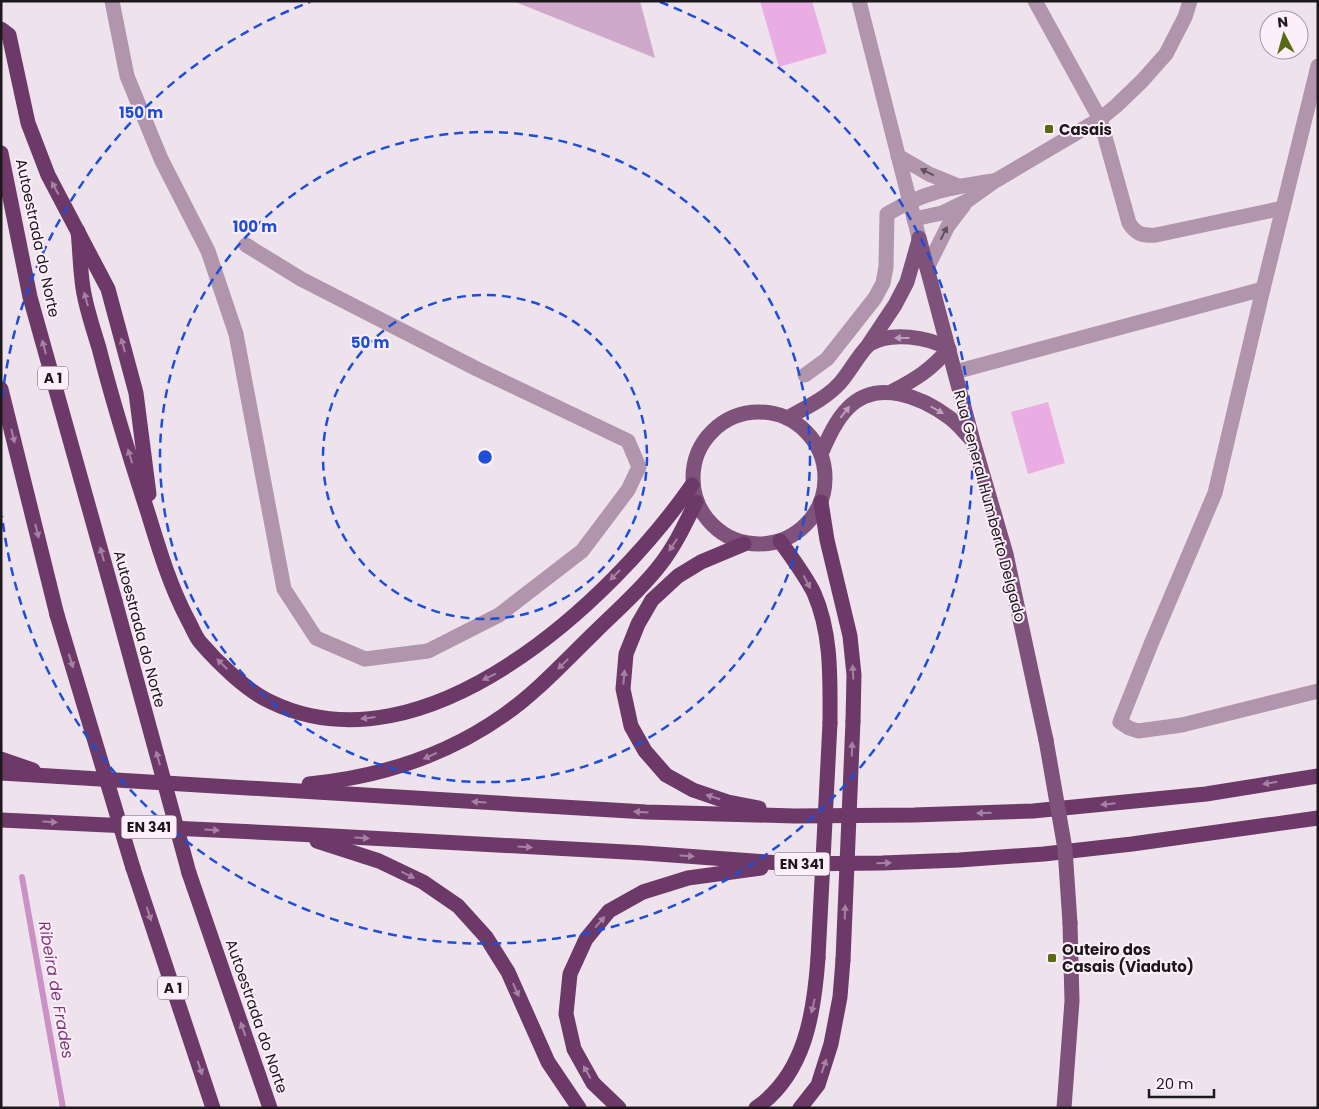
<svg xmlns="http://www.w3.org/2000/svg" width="1319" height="1109" font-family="Poppins,sans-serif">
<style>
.green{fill:#cea9c9}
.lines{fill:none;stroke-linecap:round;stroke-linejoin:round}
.stream{stroke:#cb90c4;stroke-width:6}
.building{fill:#eaade3}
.minor{stroke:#b095ac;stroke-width:15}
.major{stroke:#7f527b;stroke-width:15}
.highway{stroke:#6d3968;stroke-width:15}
.major-bridge{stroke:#7f527b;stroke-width:15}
.highway-bridge{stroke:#6d3968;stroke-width:15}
.oneway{fill:#5f505d}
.oneway2{fill:#a682a2}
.oneway3{fill:#bea0ba}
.ring{fill:none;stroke:#1d4ed8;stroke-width:2.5;stroke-dasharray:9 6}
.poi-dot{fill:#596a14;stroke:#fceffa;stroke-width:2}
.labels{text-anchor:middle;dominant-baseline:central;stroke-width:4;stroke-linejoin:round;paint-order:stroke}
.shield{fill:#fceffa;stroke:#60585f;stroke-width:1}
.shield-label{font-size:14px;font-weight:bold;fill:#1d181c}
.poi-label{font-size:15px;font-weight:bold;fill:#1d181c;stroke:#fceffa;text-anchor:start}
.street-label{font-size:15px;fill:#1d181c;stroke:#fceffa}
.water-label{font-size:16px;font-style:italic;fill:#7e3778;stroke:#fceffa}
.centre{fill:#1d4ed8;stroke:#fceffa;stroke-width:2.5}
.ring-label{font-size:15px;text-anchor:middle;font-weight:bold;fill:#1d4ed8;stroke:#fceffa;stroke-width:4;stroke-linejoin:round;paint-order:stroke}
</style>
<rect width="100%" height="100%" fill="#eee2ec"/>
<polygon class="green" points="513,1 640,1 655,58"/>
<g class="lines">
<polyline class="stream" points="22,877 63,1108"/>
</g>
<g class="building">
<polygon points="760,1 812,1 827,53 779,67"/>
<polygon points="1048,402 1065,463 1028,474 1011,412"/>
</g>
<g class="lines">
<g class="minor">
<polyline points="112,1 127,76 161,159 208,251 236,334 284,589 316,638 365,659 428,651 499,615 582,551 628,490 639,467 628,441 477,369 301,279 246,245"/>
<polyline points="859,1 919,238"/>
<path d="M 1035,1 L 1100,119 L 1129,223 C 1136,234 1142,236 1156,235 L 1283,208"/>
<polyline points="1318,66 1263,289 1215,493 1151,644 1120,722 1129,728 1138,731 1182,725 1318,691"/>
<polyline points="898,156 929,174 958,186"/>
<polyline points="914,219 942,213 967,201 995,181 1100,119 1116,106 1142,81 1166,54 1185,17 1190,1"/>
<polyline points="927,268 948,226 964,205"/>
<polyline points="955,372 1263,289"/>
<path d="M 805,375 L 827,359 L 875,298 L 883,283 L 886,267 L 887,214 C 924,192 951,187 993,181"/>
</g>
<g class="major">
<polyline points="919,238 973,441 1006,554 1046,740"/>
<polyline points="869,344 895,305 907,282 919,240"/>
<path d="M 893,391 C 918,378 930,370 949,349"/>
<circle cx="759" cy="478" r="66"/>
<path d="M 787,418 C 805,408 825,399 839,384 C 848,375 862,349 870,344 C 891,331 929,337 949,349"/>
<path d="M 821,454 C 828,438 836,420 848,408 C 877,378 922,397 950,418 C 958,424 965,433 972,440"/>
<polyline points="1064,1108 1072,1001 1070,923"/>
</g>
<g class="highway">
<polyline points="1,29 9,35 28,123 48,175 108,289 136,393 149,494"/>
<polyline points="1,153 30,297 115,601"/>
<path d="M 78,231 C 80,250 80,269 83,288 C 86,308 93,328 99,348 C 113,403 130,458 148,513 C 159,549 170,586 188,620 C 192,627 195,636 200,642 C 218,663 247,691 271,702 C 425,776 611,601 692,485"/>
<polyline points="1,389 57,615"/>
<polyline points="821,502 827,540 850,636 854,675 853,721"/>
<path d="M 780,541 C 792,558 805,575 814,593 C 832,634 830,679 830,723"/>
<polyline points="744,544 701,562 678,576 652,600 638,624 626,654 623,689 631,726 645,751 666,775 693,790 728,802 759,808"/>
<polyline points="1,759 33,770"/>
<polyline points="1,773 646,812 795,816 914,815 1033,811 1206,794 1318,776"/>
<path d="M 309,784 C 379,777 446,756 504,715 C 537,692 565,661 594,633 C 616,611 641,590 660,565 C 675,546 685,524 696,502"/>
<polyline points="1,820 296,834 644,853 794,864 882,863 959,860 1044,854 1132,844 1318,818"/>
<polyline points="317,841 379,861 423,882 458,906 486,937 508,972 548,1062 579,1108"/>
<polyline points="133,868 213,1108"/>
<polyline points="189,873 270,1108"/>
<polyline points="619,1108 593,1083 574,1049 566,1014 570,974 586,939 609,911 643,892 688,878 761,868"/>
<path d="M 756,1108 C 805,1074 814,1014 818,958"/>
<polyline points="800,1108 818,1085 831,1044 840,997 843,960"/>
</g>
<polyline class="major-bridge" points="1046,740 1065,849 1070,923"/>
<g class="highway-bridge">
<polyline points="115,601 189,873"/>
<polyline points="57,615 133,868"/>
<polyline points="818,958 830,723"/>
<polyline points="843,960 853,721"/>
</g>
</g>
<defs><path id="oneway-solid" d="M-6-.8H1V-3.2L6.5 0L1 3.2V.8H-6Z" transform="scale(1.25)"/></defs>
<g class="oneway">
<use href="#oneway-solid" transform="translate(927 172) rotate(-154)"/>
<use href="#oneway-solid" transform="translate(944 233) rotate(-63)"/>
</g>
<g class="oneway2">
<use href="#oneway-solid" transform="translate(55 188) rotate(-119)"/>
<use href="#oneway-solid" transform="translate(86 299) rotate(-105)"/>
<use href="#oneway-solid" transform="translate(123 345) rotate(-105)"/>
<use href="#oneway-solid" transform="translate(44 347) rotate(-105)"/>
<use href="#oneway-solid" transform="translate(13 436) rotate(76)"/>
<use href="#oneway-solid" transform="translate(130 456) rotate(-107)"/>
<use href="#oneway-solid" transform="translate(37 531) rotate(76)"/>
<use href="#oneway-solid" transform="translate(673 545) rotate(124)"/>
<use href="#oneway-solid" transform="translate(102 554) rotate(-105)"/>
<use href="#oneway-solid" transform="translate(615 575) rotate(135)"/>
<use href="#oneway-solid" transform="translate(807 582) rotate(62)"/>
<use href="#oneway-solid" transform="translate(71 661) rotate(73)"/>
<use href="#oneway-solid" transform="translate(222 664) rotate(-135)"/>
<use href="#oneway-solid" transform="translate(563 664) rotate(135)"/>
<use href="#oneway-solid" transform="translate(853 672) rotate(-93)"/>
<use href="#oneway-solid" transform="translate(489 677) rotate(154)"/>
<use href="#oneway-solid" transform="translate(624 677) rotate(-85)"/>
<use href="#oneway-solid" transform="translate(368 718) rotate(173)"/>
<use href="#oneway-solid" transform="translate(852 749) rotate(-88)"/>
<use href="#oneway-solid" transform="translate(430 756) rotate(156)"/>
<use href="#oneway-solid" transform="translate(158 758) rotate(-105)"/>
<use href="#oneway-solid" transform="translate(1270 783) rotate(171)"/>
<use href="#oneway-solid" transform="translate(713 797) rotate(-162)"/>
<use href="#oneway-solid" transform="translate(479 802) rotate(-176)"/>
<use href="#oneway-solid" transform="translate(1108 804) rotate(174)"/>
<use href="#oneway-solid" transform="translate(641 812) rotate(-177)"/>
<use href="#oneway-solid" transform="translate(984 813) rotate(178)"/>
<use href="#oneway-solid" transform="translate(50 822) rotate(3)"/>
<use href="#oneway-solid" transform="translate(212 830) rotate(3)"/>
<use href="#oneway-solid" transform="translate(362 838) rotate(3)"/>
<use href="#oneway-solid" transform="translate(525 847) rotate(3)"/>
<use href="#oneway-solid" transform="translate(687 856) rotate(4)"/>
<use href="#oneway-solid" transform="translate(884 863) rotate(-1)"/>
<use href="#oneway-solid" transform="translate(408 875) rotate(26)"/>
<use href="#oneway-solid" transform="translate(845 912) rotate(-88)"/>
<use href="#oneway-solid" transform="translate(149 914) rotate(72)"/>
<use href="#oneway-solid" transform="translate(600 922) rotate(-49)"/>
<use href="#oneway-solid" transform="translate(516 990) rotate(66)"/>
<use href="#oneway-solid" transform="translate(813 1006) rotate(103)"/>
<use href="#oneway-solid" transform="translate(243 1029) rotate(-109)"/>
<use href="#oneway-solid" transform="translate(824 1066) rotate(-71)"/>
<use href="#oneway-solid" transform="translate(200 1068) rotate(72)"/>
<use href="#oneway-solid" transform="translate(587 1072) rotate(-119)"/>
</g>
<g class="oneway3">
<use href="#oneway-solid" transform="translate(902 338) rotate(180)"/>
<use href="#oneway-solid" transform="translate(937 410) rotate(30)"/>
<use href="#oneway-solid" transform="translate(845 412) rotate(-51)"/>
</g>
<g class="ring">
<circle cx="485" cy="457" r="162"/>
<circle cx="485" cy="457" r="325"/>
<path d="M2 398A487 487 0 0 1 310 2M660 2A487 487 0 1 1 2 516"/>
</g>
<g class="poi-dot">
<rect x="1044" y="124" width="10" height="10" rx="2.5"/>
<rect x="1047" y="953" width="10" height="10" rx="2.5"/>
</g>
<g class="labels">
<g class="shield">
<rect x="38" y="366.5" width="30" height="23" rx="4"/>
<rect x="121.5" y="815.5" width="55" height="23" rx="4"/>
<rect x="774.5" y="852.5" width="55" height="23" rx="4"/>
<rect x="158" y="976.5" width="30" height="23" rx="4"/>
</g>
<g class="shield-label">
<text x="53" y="378">A 1</text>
<text x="149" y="827">EN 341</text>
<text x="802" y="864">EN 341</text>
<text x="173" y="988">A 1</text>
</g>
<g class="poi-label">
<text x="1059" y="129">Casais</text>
<text x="1062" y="949">Outeiro dos<tspan x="1062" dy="17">Casais (Viaduto)</tspan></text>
</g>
<g class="street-label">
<text transform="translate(38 238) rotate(78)">Autoestrada do Norte</text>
<text transform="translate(990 506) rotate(75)">Rua General Humberto Delgado</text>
<text transform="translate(140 629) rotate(75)">Autoestrada do Norte</text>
<text transform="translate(257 1016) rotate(71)">Autoestrada do Norte</text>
</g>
<g class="water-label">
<text transform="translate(56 990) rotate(80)">Ribeira de Frades</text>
</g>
</g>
<circle cx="485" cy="457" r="8" class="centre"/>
<g class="ring-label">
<text x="141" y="118">150 m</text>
<text x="255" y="232">100 m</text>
<text x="370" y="348">50 m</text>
</g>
<rect width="1319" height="1109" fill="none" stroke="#1d181c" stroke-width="5"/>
<g transform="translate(1284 35) rotate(354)"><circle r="24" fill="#fceffa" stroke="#a399a1"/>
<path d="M0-4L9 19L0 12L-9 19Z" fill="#596a14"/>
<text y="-8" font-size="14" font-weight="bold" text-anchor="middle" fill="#1d181c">N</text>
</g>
<path d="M1149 1089v8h65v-8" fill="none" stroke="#1d181c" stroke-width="2.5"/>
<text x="1156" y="1089" font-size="15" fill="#1d181c" stroke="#fceffa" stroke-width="4" paint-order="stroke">20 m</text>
</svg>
